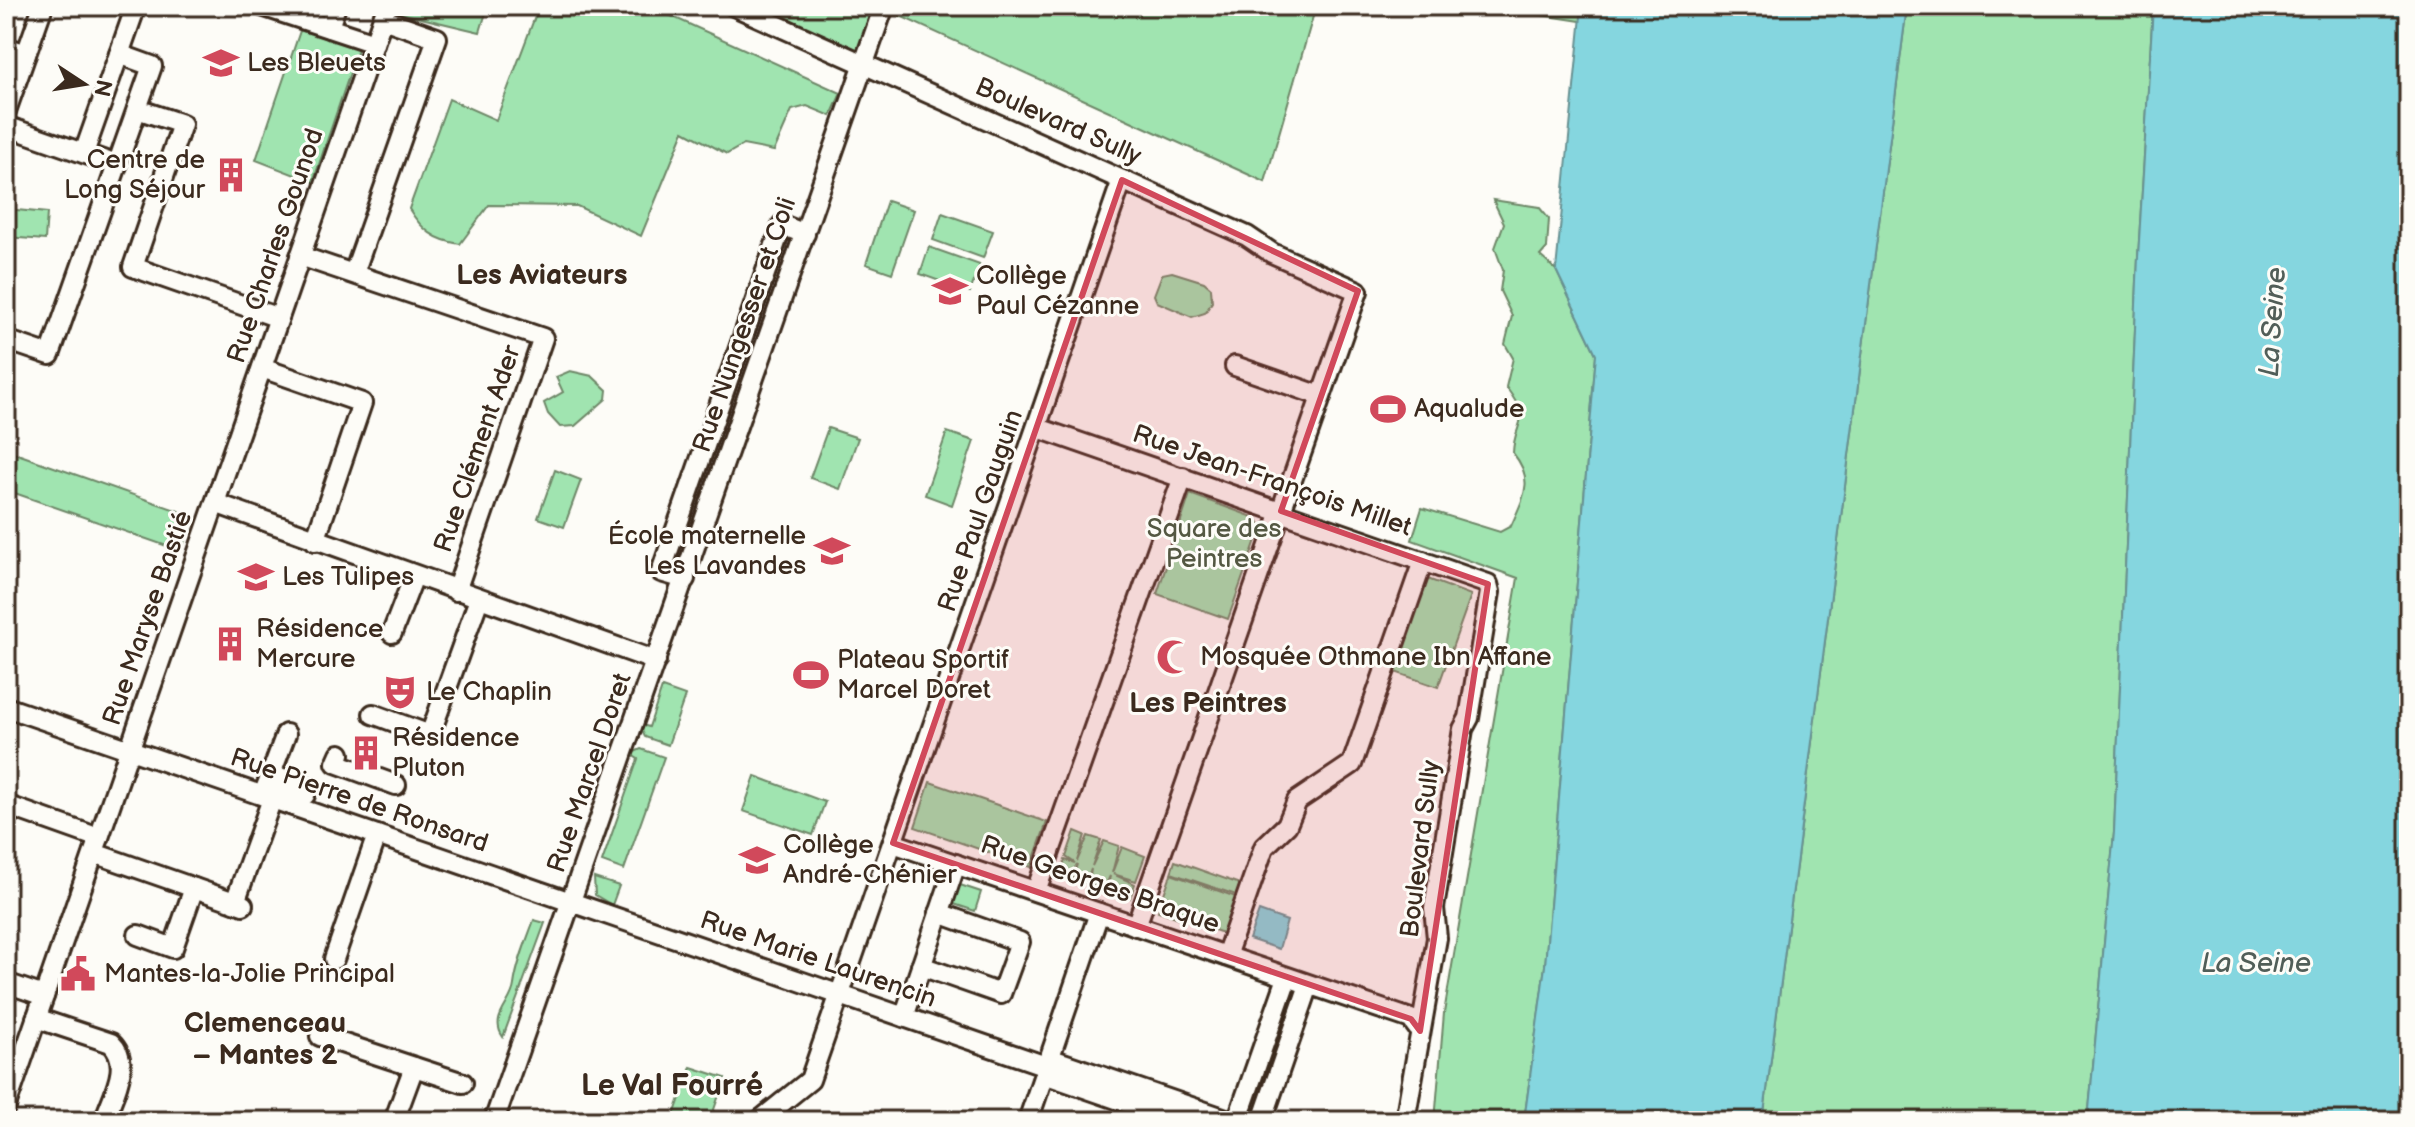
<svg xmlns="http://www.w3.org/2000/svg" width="2415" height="1127" font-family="'Balsamiq Sans',sans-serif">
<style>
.green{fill:#a0e4b0;stroke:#6e8767;stroke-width:2}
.water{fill:#85d6df;stroke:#679192;stroke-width:2}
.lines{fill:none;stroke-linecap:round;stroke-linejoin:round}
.minor-casing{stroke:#3b2a1e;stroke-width:24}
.minor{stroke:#fdfcf7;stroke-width:18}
.marked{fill:#d1495b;fill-opacity:0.2;stroke:#d1495b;stroke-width:6;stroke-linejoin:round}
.labels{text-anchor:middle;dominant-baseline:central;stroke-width:6;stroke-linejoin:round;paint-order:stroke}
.poi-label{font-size:26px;fill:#3b2a1e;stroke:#fdfcf7;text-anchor:start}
.street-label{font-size:26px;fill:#3b2a1e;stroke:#fdfcf7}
.park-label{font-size:26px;fill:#545842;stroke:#fdfcf7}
.neighbourhood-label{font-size:28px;font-weight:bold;fill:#3b2a1e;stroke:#fdfcf7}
.water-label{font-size:28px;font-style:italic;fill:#515e58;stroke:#fdfcf7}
.quarter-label{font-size:30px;font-weight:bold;fill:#3b2a1e;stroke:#fdfcf7}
</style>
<rect width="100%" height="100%" fill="#fdfcf7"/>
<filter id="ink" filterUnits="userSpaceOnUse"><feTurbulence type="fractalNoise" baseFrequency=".0125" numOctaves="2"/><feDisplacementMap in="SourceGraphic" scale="16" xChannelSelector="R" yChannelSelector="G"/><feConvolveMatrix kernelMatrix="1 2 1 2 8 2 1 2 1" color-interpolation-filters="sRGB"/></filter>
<g filter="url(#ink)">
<g class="green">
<polygon points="399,6 488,6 480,32 396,12"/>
<path d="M 539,6 L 649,6 L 841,93 L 831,116 L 807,106 L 792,110 L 774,151 L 743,145 L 727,154 L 684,131 L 641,236 L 577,206 L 489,205 L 460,244 C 434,240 422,230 409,209 L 449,99 L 496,120 Z"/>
<polygon points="759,6 874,6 858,50"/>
<polygon points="903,6 1316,6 1265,182 900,16"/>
<polygon points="1481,6 1582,6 1581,21"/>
<polygon points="1907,6 2153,6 2138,257 2114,832 2088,1121 1763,1121"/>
<polygon points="302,25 360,43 313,182 256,160"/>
<path d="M 1493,200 L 1539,207 L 1549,219 L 1547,248 L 1540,256 L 1556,270 L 1596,354 L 1545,966 L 1524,1121 L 1435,1121 L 1444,1013 L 1518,578 L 1412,540 L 1422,508 L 1500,532 L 1511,526 C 1524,496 1535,480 1513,453 C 1514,419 1534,425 1506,387 L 1513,358 L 1505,344 L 1512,316 L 1500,291 L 1503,270 L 1495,248 L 1504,223 Z"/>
<polygon points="887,201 914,210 892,273 866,264"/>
<polygon points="6,209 47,213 45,240 6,237"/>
<polygon points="942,213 993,231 983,258 933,240"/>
<polygon points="929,247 980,265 970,292 920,274"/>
<polygon points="1172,272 1204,282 1211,288 1212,302 1205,313 1192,317 1157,302 1154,295 1162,274"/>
<polygon points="570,371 592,376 607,390 606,399 575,426 560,427 548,414 544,403 563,392 556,377"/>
<polygon points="828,428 858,438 840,489 810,478"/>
<polygon points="947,432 974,441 952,505 925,495"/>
<polygon points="6,450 193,516 181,551 6,490"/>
<polygon points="555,470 581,480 564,527 538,518"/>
<polygon points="1190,494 1256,518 1261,526 1228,619 1157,594"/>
<polygon points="1425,578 1471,595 1438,687 1392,671"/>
<polygon points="662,688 685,696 668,745 645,737 641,729 642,725 649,727"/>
<polygon points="641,749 664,757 624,870 602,862 638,759 630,754"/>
<polygon points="755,776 825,802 813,835 743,811"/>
<polygon points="930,782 1047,822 1031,867 915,827"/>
<polygon points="1075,831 1085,835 1077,861 1088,836 1101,840 1092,866 1104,841 1119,846 1112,873 1122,847 1145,856 1136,881 1113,874 1135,884 1130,898 1107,890 1110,876 1104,889 1089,884 1091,869 1086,883 1073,878 1077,864 1070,878 1060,874 1065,860 1075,863 1066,857"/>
<polygon points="1175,861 1240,884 1236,895 1171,873"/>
<polygon points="1171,874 1236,897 1223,933 1158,911"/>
<polygon points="594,878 619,886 612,905 595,895"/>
<polygon points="957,884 981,892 975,911 951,903"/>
<path d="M 534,920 L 545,923 L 503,1037 C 489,1017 512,1004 514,985 C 517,963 526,942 534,920 Z"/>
<polygon points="691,1067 725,1078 710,1121 672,1121"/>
</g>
<g class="water">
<polygon points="1582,6 1907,6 1763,1121 1524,1121 1545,966 1596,354 1556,270"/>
<polygon points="2153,6 2409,6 2409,1121 2088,1121 2114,832 2138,257"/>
<polygon points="1259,911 1287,921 1279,949 1249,939"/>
</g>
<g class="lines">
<g class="minor-casing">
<g id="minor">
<polyline points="262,6 374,43"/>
<polyline points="734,6 1247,236 1272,253 1358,291 1136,926"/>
<polyline points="329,28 336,6"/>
<polyline points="6,47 26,54"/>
<polyline points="137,109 182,124 133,267 279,318"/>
<polyline points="6,111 43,6"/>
<polyline points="6,126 117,165"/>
<polyline points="84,153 136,6"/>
<polyline points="300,256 543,338 456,591"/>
<polyline points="354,273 437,38 383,19"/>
<polyline points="6,340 50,355 152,66 119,54"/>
<polyline points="1235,366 1321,396"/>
<polyline points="262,368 362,403 315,541"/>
<polyline points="1038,428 1488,584 1490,592 1469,718 1463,729 1434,908 1437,938 1405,1121"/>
<polyline points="215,503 656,661"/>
<polyline points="685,579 661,572 782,225 805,234"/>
<polyline points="392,633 414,576"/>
<polyline points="6,707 1046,1066"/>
<polyline points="373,714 430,735 479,599"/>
<polyline points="340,754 336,763 396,785"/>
<polyline points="263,795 268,782 305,795 308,787 271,774 286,734"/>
<polyline points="6,805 99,838"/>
<polyline points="893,843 1411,1019 1420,1031"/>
<polyline points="94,853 243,905"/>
<polyline points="1036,891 1183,477"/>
<polyline points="235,902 272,799"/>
<polyline points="138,935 173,948 194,888"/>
<polyline points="1226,956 1264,847 1287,825 1297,801 1352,764 1423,561"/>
<polyline points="334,959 377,835"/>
<polyline points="921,966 1001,994 1020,942 939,913"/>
<polyline points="6,983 44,996"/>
<polyline points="904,1017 956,864"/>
<path d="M 36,1018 L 111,1043 C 133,1064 112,1096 104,1121"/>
<polyline points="320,1036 463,1083"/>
<polyline points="1049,1058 1232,1121"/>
<polyline points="1044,1074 1180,1121"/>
<polyline points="6,1106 387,6"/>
<polyline points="394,1121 414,1067"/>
<polyline points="494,1121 884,6"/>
<polyline points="759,1121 810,1080 1122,180"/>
<polyline points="1028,1121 1099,913"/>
<polyline points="1237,1121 1287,978"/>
<polyline points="1262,1121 1309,985"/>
</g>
</g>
<use href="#minor" class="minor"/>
</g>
</g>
<path class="marked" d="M 1122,180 L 1358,291 L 1281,511 L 1488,584 L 1420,1031 L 1411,1019 L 893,843 Z"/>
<defs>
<g id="school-bare" transform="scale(2.76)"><path d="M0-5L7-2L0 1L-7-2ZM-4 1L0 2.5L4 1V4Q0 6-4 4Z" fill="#d1495b" stroke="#fdfcf7" stroke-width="2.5" paint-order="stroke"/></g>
<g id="building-bare" transform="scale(2.76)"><path d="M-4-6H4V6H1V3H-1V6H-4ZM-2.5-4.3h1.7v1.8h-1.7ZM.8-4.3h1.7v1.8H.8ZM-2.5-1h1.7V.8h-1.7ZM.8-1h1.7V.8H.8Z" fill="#d1495b" stroke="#fdfcf7" stroke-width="2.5" paint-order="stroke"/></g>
<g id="stadium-bare" transform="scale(2.76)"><path d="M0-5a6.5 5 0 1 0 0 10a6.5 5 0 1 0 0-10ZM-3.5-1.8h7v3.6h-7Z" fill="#d1495b" stroke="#fdfcf7" stroke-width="2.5" paint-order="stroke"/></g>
<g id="mosque-bare" transform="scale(2.76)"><path d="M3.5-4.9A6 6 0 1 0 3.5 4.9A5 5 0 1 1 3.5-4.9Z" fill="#d1495b" stroke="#fdfcf7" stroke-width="2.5" paint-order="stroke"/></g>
<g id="theatre-bare" transform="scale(2.76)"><path d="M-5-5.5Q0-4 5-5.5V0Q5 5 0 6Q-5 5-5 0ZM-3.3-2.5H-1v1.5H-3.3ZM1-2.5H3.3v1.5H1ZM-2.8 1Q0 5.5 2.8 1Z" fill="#d1495b" stroke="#fdfcf7" stroke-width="2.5" paint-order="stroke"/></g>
<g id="civic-bare" transform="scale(2.76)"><path d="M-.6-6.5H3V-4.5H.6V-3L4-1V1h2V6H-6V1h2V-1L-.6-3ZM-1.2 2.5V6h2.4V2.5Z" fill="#d1495b" stroke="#fdfcf7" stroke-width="2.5" paint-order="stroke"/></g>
</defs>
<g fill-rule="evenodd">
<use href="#school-bare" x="221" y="63"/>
<use href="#building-bare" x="231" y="175"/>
<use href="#school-bare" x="950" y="291"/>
<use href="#stadium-bare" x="1388" y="409"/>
<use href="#school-bare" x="832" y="551"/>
<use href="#school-bare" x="256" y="577"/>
<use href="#building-bare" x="230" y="644"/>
<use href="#mosque-bare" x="1174" y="657"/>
<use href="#stadium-bare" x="811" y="675"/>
<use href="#theatre-bare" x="400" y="692"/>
<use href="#building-bare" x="366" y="753"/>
<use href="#school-bare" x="757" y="860"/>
<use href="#civic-bare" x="78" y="974"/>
</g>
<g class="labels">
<g class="poi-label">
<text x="247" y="63">Les Bleuets</text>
<text x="205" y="160" text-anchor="end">Centre de<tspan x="205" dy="30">Long Séjour</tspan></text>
<text x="976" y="276">Collège<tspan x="976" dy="30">Paul Cézanne</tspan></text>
<text x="1414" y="409">Aqualude</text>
<text x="806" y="536" text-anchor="end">École maternelle<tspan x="806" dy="30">Les Lavandes</tspan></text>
<text x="282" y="577">Les Tulipes</text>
<text x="256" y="629">Résidence<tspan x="256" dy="30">Mercure</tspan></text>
<text x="1200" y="657">Mosquée Othmane Ibn Affane</text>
<text x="837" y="660">Plateau Sportif<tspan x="837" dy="30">Marcel Doret</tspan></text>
<text x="426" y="692">Le Chaplin</text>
<text x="392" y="738">Résidence<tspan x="392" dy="30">Pluton</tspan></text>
<text x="783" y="845">Collège<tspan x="783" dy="30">André-Chénier</tspan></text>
<text x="104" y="974">Mantes-la-Jolie Principal</text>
</g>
<g class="street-label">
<text transform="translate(1058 122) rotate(24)">Boulevard Sully</text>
<text transform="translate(276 246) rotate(-71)">Rue Charles Gounod</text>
<text transform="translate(745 325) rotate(-71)">Rue Nungesser et Coli</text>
<text transform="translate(478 449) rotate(-71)">Rue Clément Ader</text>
<text transform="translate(1272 481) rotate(19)">Rue Jean-François Millet</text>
<text transform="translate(981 511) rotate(-71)">Rue Paul Gauguin</text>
<text transform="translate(148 618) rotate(-71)">Rue Maryse Bastié</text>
<text transform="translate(590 773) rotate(-71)">Rue Marcel Doret</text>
<text transform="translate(359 801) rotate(19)">Rue Pierre de Ronsard</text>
<text transform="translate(1421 849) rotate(-83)">Boulevard Sully</text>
<text transform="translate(1100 885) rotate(19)">Rue Georges Braque</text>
<text transform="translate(818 960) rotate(19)">Rue Marie Laurencin</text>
</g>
<g class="park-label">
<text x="1214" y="529">Square des<tspan x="1214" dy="30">Peintres</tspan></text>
</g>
<g class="neighbourhood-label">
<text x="542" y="275">Les Aviateurs</text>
<text x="1208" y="703">Les Peintres</text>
<text x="265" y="1023">Clemenceau<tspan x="265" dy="32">– Mantes 2</tspan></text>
</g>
<g class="water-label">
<text transform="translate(2273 322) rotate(-86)">La Seine</text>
<text x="2256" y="963">La Seine</text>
</g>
<g class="quarter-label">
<text x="672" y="1086">Le Val Fourré</text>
</g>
</g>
<rect width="2415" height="1127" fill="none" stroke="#fdfcf7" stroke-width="32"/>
<rect x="16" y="16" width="2383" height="1095" fill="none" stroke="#3b2a1e" stroke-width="3" filter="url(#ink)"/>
<g transform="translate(84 84) rotate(102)" stroke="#fdfcf7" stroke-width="6" paint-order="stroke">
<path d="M0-6L14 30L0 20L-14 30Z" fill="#3b2a1e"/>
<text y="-12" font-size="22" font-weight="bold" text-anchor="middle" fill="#3b2a1e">N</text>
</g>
</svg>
